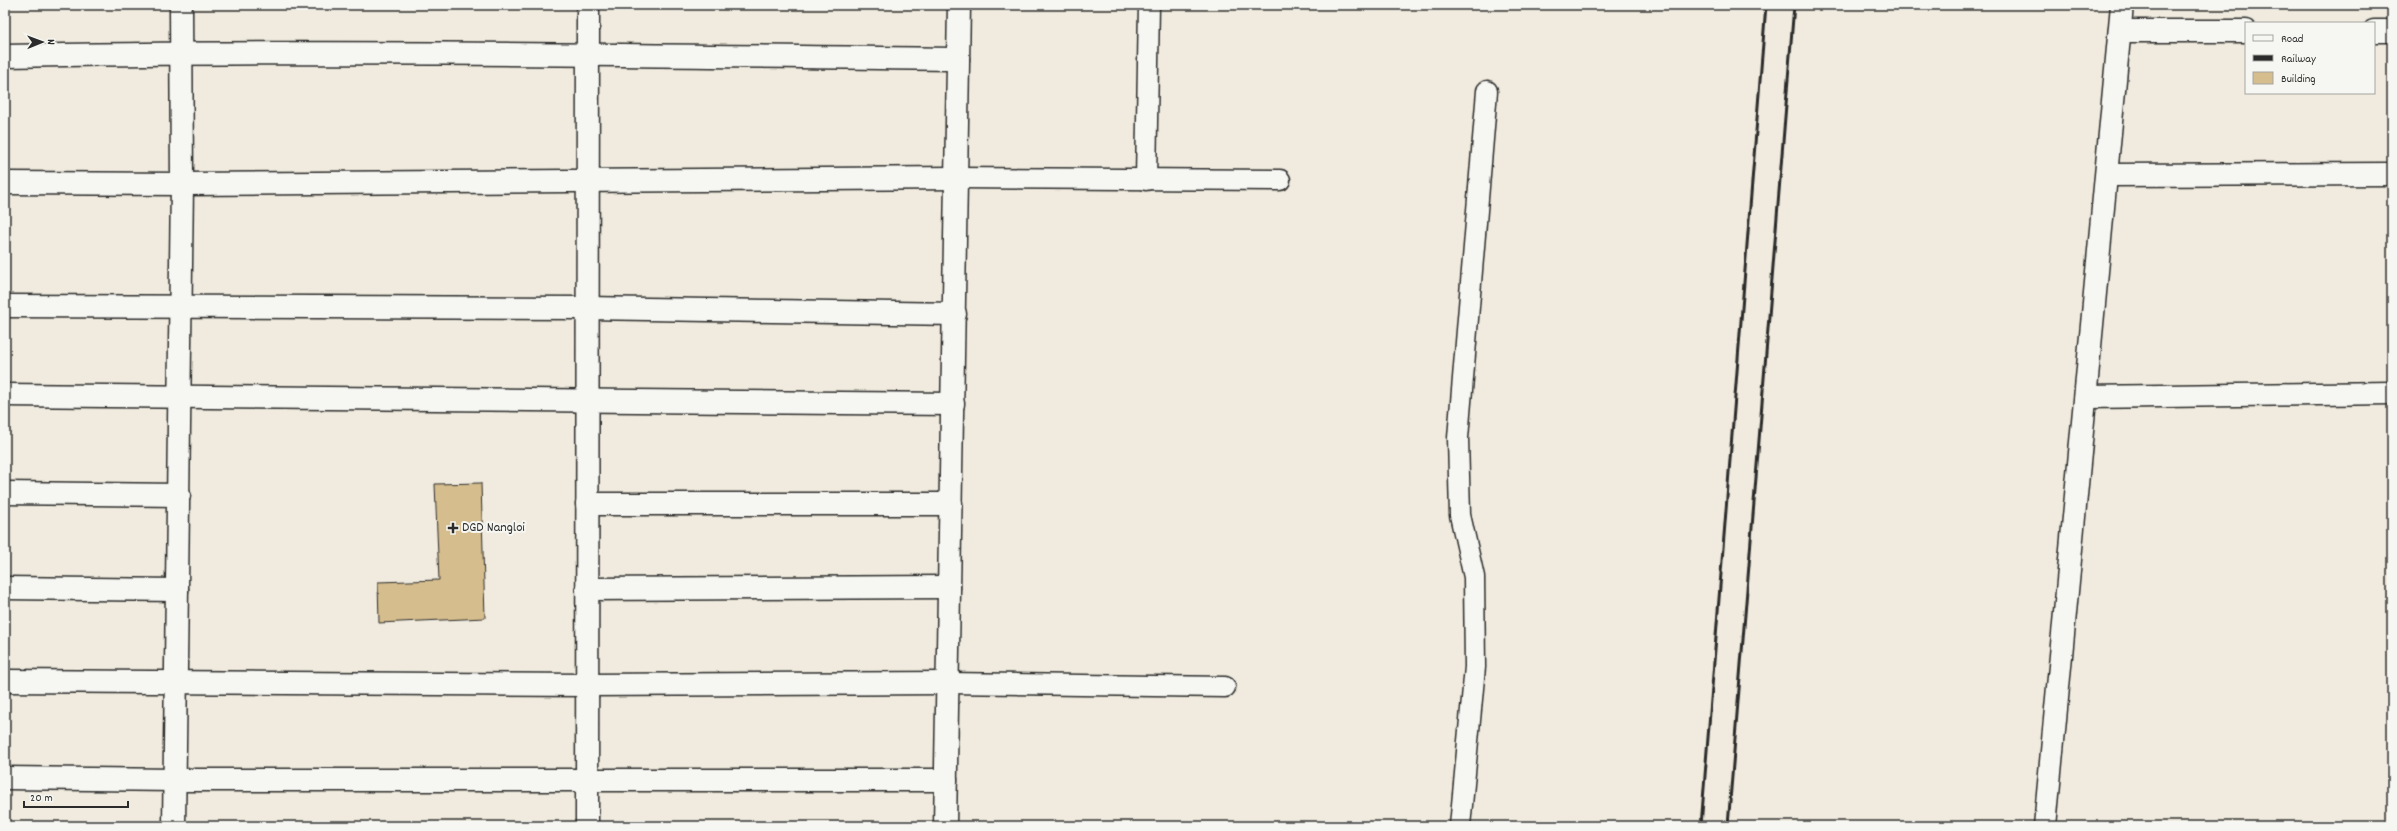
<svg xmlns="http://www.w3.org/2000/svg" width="2397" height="831" font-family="Dekko,sans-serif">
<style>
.building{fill:#d6bd8d;stroke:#2b2b2b}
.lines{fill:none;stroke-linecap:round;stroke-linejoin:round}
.lane-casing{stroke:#2b2b2b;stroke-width:23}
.street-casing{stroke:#2b2b2b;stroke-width:25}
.lane{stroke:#f6f6f2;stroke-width:20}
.street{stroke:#f6f6f2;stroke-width:22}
.rail{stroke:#2b2b2b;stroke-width:3}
.poi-dot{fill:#2b2b2b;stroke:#f6f6f2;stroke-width:1.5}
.labels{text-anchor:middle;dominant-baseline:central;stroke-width:4;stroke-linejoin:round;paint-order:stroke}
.poi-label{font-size:14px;fill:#2b2b2b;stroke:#f6f6f2;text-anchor:start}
</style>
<rect width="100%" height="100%" fill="#f0ebde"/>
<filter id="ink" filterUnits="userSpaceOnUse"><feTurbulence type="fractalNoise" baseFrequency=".025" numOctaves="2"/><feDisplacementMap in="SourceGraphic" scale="8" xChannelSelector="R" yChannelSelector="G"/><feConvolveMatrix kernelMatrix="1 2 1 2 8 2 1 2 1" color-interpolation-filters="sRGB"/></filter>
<g filter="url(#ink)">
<polygon class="building" points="481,483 485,618 379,623 378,582 439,580 435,484"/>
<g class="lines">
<g class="lane-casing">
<g id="lane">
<polyline points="957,178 1280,180"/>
<polyline points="1146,180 1149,5"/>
<polyline points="947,683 1225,687"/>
<polyline points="1460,826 1475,667 1474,577 1460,515 1458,438 1487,91"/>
</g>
</g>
<g class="street-casing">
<g id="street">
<polyline points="2120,31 2246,31"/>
<polyline points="2374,31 2392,31"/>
<path d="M 5,56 C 323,50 641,55 958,59"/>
<polyline points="2107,175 2392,174"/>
<polyline points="5,183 182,184 957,178"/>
<polyline points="5,306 587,308 955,314"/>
<polyline points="5,395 953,404"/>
<polyline points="2087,397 2392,393"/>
<polyline points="5,493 179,495"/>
<polyline points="587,504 951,504"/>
<polyline points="5,588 177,590"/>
<polyline points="587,589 949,587"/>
<polyline points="5,681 587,685 947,683"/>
<polyline points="5,778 175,780 946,780"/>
<polyline points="174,826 182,184 181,5"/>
<polyline points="587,826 588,5"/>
<polyline points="945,826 959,5"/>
<polyline points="2045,826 2122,5"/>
</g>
</g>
<use href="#lane" class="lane"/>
<use href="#street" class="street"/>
<g class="rail">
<polyline points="1701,826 1766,5"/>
<polyline points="1728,826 1794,5"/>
</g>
</g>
</g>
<path class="poi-dot" d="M451 522h4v4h4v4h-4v4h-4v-4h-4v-4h4z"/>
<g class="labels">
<g class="poi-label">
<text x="462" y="528">DGD Nangloi</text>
</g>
</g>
<rect width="2397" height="831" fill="none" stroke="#f6f6f2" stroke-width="20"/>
<rect x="10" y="10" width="2377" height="811" fill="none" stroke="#2b2b2b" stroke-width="1.5" filter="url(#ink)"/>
<rect x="2245" y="22" width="130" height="72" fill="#f6f6f2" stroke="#a5a5a2"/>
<rect x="2253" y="35" width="20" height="6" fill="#f6f6f2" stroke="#a5a5a2"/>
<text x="2281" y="42" font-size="12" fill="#2b2b2b">Road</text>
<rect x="2253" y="55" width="20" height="6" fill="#2b2b2b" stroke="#a5a5a2"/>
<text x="2281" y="62" font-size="12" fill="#2b2b2b">Railway</text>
<rect x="2253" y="72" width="20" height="12" fill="#d6bd8d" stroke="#a5a5a2"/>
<text x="2281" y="82" font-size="12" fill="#2b2b2b">Building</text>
<g transform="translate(42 42) rotate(89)" stroke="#f6f6f2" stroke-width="3" paint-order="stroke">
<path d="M0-3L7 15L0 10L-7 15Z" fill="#2b2b2b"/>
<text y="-6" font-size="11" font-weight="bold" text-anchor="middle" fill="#2b2b2b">N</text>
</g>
<path d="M24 801v6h104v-6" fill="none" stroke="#2b2b2b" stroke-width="2"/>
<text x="30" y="801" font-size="12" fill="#2b2b2b" stroke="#f6f6f2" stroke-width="3" paint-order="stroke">20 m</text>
</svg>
